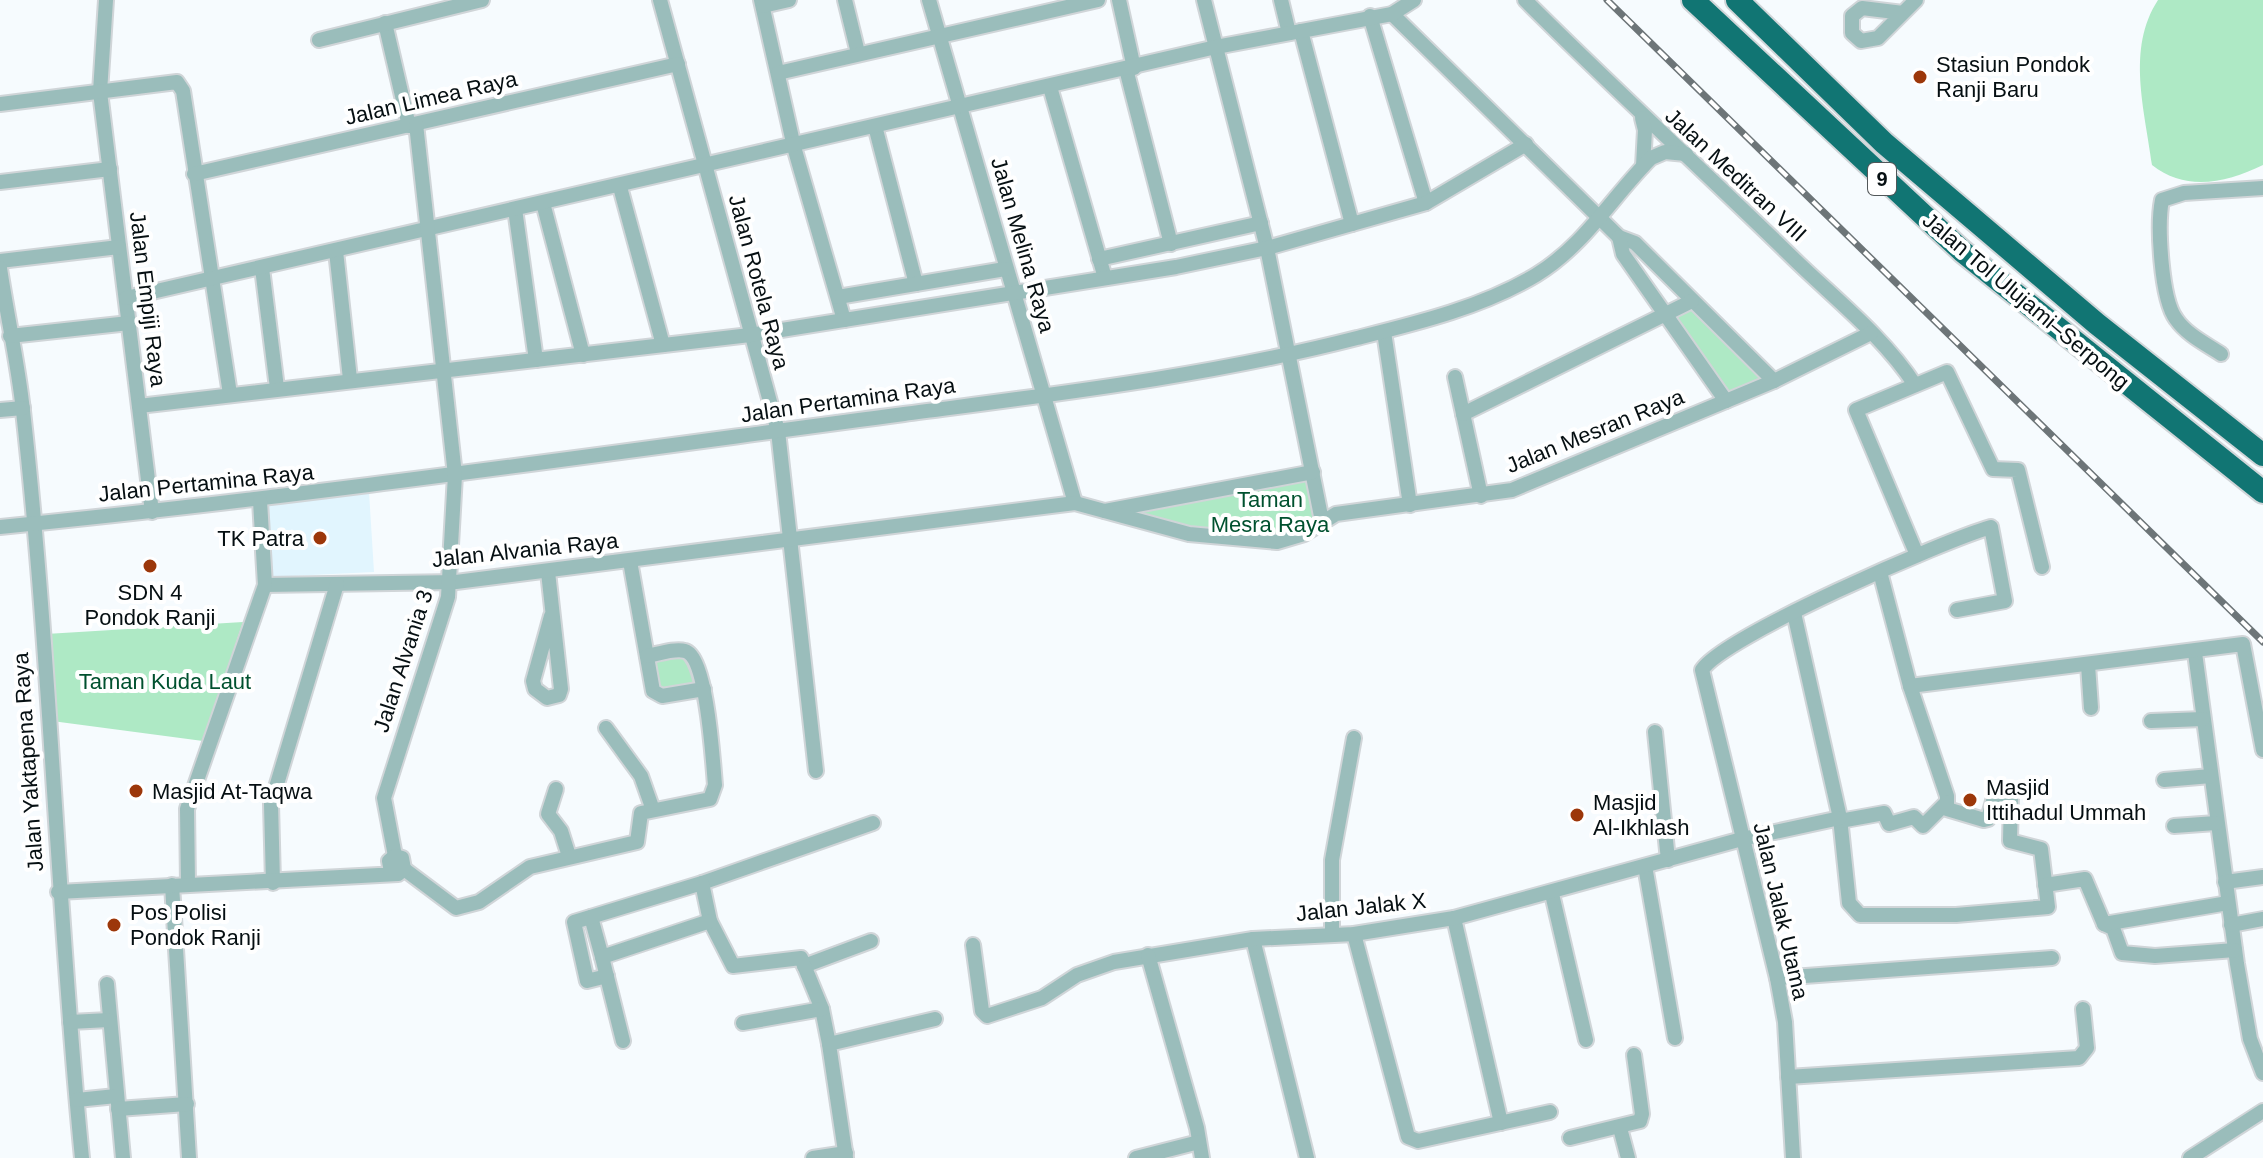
<svg xmlns="http://www.w3.org/2000/svg" width="2263" height="1158" font-family="Arial,sans-serif">
<style>
.built{fill:#e1f5fe}
.green{fill:#aee9c5}
.lines{fill:none;stroke-linecap:round;stroke-linejoin:round}
.minor-casing{stroke:#d0d5d8;stroke-width:18}
.highway-casing{stroke:#d0d5d8;stroke-width:26}
.minor{stroke:#9abdbb;stroke-width:14}
.highway{stroke:#117573;stroke-width:22}
.rail-casing{stroke:#6d7578;stroke-width:7}
.rail{stroke:#fff;stroke-width:4;stroke-dasharray:12;stroke-linecap:butt}
.poi-dot{fill:#9c370a;stroke:#fff;stroke-width:3}
.labels{text-anchor:middle;dominant-baseline:central;stroke-width:8;stroke-linejoin:round;paint-order:stroke}
.shield{fill:#fff;stroke:#515759;stroke-width:2}
.shield-label{font-size:20px;font-weight:bold;fill:#060f12}
.poi-label{font-size:22px;fill:#060f12;stroke:#fff;text-anchor:start}
.street-label{font-size:22px;fill:#060f12;stroke:#fff}
.park-label{font-size:22px;fill:#00512f;stroke:#fff}
</style>
<rect width="100%" height="100%" fill="#f6fbfe"/>
<polygon class="built" points="369,492 374,572 270,577 267,504"/>
<g class="green">
<path d="M 2158,0 L 2263,0 L 2263,165 C 2226,183 2186,192 2152,165 C 2145,110 2126,49 2158,0 Z"/>
<polygon points="1691,307 1770,381 1727,397 1673,316"/>
<polygon points="1313,472 1318,523 1261,542 1101,511"/>
<polygon points="243,622 203,741 52,721 46,634"/>
<polygon points="692,655 705,698 653,691 647,656"/>
</g>
<g class="lines">
<g class="minor-casing">
<g id="minor">
<polyline points="106,0 100,92 152,512"/>
<polyline points="660,0 778,431 816,771"/>
<polyline points="761,0 794,147 844,320"/>
<polyline points="845,0 858,53"/>
<polyline points="929,0 1075,503"/>
<polyline points="1119,0 1134,68"/>
<polyline points="1204,0 1267,248 1322,521"/>
<polyline points="1281,0 1289,33"/>
<path d="M 1525,0 C 1613,88 1704,171 1793,258 C 1834,298 1883,336 1915,385"/>
<polyline points="763,6 789,0"/>
<polyline points="1903,13 1862,8 1852,16 1852,33 1861,41 1878,38 1916,0"/>
<polyline points="1392,14 1619,237 1635,243 1774,381"/>
<polyline points="1370,16 1426,203"/>
<polyline points="385,23 409,126"/>
<polyline points="1301,31 1352,224"/>
<polyline points="319,40 482,0"/>
<polyline points="1126,69 1171,244"/>
<polyline points="778,73 1098,0"/>
<polyline points="1050,87 1105,278"/>
<polyline points="0,104 177,82 183,91 230,394"/>
<polyline points="1642,118 1645,130 1643,166"/>
<polyline points="875,126 916,284"/>
<polyline points="194,174 678,64"/>
<polyline points="0,182 110,169"/>
<polyline points="620,187 663,345"/>
<polyline points="543,203 583,355"/>
<polyline points="515,209 536,360"/>
<polyline points="1619,237 1623,254 1726,401"/>
<polyline points="336,251 350,379"/>
<polyline points="1099,259 1261,223"/>
<polyline points="0,261 119,247"/>
<path d="M 0,268 C 7,316 18,363 23,411 C 51,659 57,910 82,1158"/>
<polyline points="262,268 277,388"/>
<polyline points="838,297 1005,269"/>
<polyline points="126,298 1216,47 1392,14 1414,0"/>
<polyline points="1384,332 1410,505"/>
<polyline points="10,336 129,323"/>
<path d="M 2221,354 C 2206,344 2187,335 2176,319 C 2161,299 2157,225 2162,200 L 2184,193 L 2263,188"/>
<polyline points="1455,377 1481,496"/>
<polyline points="139,406 750,335 1176,267 1267,248 1426,203 1526,144"/>
<polyline points="0,410 23,408"/>
<polyline points="1463,414 1692,301"/>
<polyline points="1105,511 1313,472"/>
<path d="M 0,527 C 302,497 603,454 904,414 C 1055,394 1209,376 1357,338 C 1417,323 1483,307 1536,275 C 1585,245 1612,197 1651,158 L 1665,152 L 1686,154"/>
<polyline points="1917,555 1856,410 1947,372 1993,469 2018,470 2042,567"/>
<polyline points="630,561 653,691 662,696 704,689"/>
<polyline points="548,572 561,689 559,695 547,698 535,689 533,681 551,616"/>
<polyline points="265,585 456,582 1075,503 1189,534 1277,542 1304,534 1336,514 1512,490 1774,381 1871,333"/>
<polyline points="1794,613 1840,818 1849,903 1860,915 1956,915 2048,907 2041,849 2010,841 2011,796 1995,794 1988,819 1984,820 1947,809 1947,796 1910,686 1880,572"/>
<polyline points="2195,653 2237,964 2250,1039 2263,1073"/>
<polyline points="2088,665 2091,708"/>
<polyline points="1910,686 2243,644 2263,750"/>
<polyline points="2151,721 2203,719"/>
<polyline points="606,728 641,776 653,810"/>
<polyline points="1655,732 1668,860"/>
<polyline points="2164,780 2211,776"/>
<polyline points="556,789 548,814 561,831 569,856"/>
<polyline points="1840,821 1884,813 1889,824 1914,817 1923,826 1947,802"/>
<polyline points="2174,826 2216,823"/>
<polyline points="395,856 384,798 448,597 455,475 416,124"/>
<polyline points="1645,866 1675,1038"/>
<path d="M 404,869 L 456,908 L 479,902 L 530,867 L 637,842 L 641,813 L 710,799 L 715,785 C 713,763 707,657 685,651 C 675,648 658,654 647,656"/>
<polyline points="2225,882 2263,877"/>
<polyline points="273,883 271,804 337,584"/>
<polyline points="702,883 873,823"/>
<polyline points="188,884 187,809 265,585 260,501"/>
<polyline points="172,885 189,1158"/>
<polyline points="2045,885 2085,879 2104,924 2113,928 2122,953 2155,956 2235,950"/>
<polyline points="58,892 398,874 404,869 402,858 395,856 389,861 391,872"/>
<polyline points="1552,894 1586,1040"/>
<polyline points="591,917 602,957"/>
<polyline points="1454,918 1501,1123"/>
<polyline points="2104,924 2228,903"/>
<polyline points="2231,925 2263,919"/>
<polyline points="1332,934 1332,860 1354,738"/>
<polyline points="1354,934 1408,1137 1418,1141 1550,1112"/>
<polyline points="1253,939 1307,1158"/>
<polyline points="973,945 982,1011 987,1016 1042,998 1077,975 1114,962 1253,939 1354,934 1454,918 1742,839 1840,818"/>
<polyline points="1148,955 1197,1128 1202,1158"/>
<polyline points="804,966 871,941"/>
<polyline points="607,976 587,981 574,922 702,883 710,921 733,966 801,958 822,1009 829,1044"/>
<polyline points="1777,978 2052,958"/>
<polyline points="107,984 123,1158"/>
<polyline points="70,1022 109,1020"/>
<polyline points="743,1023 822,1009"/>
<polyline points="623,1041 602,957 710,921"/>
<polyline points="1788,1077 2079,1058 2087,1048 2083,1009"/>
<polyline points="77,1100 116,1096"/>
<polyline points="118,1109 187,1104"/>
<polyline points="1620,1128 1628,1158"/>
<polyline points="1570,1138 1640,1121 1642,1114 1634,1055"/>
<polyline points="813,1158 846,1153"/>
<polyline points="846,1158 829,1044 935,1019"/>
<polyline points="1136,1158 1199,1142"/>
<path d="M 1793,1158 L 1785,1022 L 1777,978 L 1702,670 C 1722,637 1945,540 1991,527 L 2005,601 L 1957,610"/>
<polyline points="2190,1158 2263,1111"/>
</g>
</g>
<g class="highway-casing">
<g id="highway">
<polyline points="1693,0 1963,252 2263,492"/>
<polyline points="1737,0 1884,143 2097,324 2263,455"/>
</g>
</g>
<use href="#minor" class="minor"/>
<use href="#highway" class="highway"/>
<g class="rail-casing">
<polyline id="rail" points="1607,0 2263,642"/>
</g>
<use href="#rail" class="rail"/>
</g>
<g class="poi-dot">
<circle cx="1920" cy="77" r="8"/>
<circle cx="320" cy="538" r="8"/>
<circle cx="150" cy="566" r="8"/>
<circle cx="136" cy="791" r="8"/>
<circle cx="1970" cy="800" r="8"/>
<circle cx="1577" cy="815" r="8"/>
<circle cx="114" cy="925" r="8"/>
</g>
<g class="labels">
<rect class="shield" x="1868" y="163" width="28" height="32" rx="6"/>
<g class="shield-label">
<text x="1882" y="179">9</text>
</g>
<g class="poi-label">
<text x="1936" y="64">Stasiun Pondok<tspan x="1936" dy="25">Ranji Baru</tspan></text>
<text x="304" y="538" text-anchor="end">TK Patra</text>
<text x="150" y="592" text-anchor="middle">SDN 4<tspan x="150" dy="25">Pondok Ranji</tspan></text>
<text x="1986" y="787">Masjid<tspan x="1986" dy="25">Ittihadul Ummah</tspan></text>
<text x="152" y="791">Masjid At-Taqwa</text>
<text x="1593" y="802">Masjid<tspan x="1593" dy="25">Al-Ikhlash</tspan></text>
<text x="130" y="912">Pos Polisi<tspan x="130" dy="25">Pondok Ranji</tspan></text>
</g>
<g class="street-label">
<text transform="translate(431 98) rotate(-13)">Jalan Limea Raya</text>
<text transform="translate(1736 175) rotate(43)">Jalan Meditran VIII</text>
<text transform="translate(1023 245) rotate(74)">Jalan Melina Raya</text>
<text transform="translate(759 282) rotate(75)">Jalan Rotela Raya</text>
<text transform="translate(148 299) rotate(83)">Jalan Empiji Raya</text>
<text transform="translate(2026 301) rotate(40)">Jalan Tol Ulujami–Serpong</text>
<text transform="translate(848 400) rotate(-8)">Jalan Pertamina Raya</text>
<text transform="translate(1595 431) rotate(-22)">Jalan Mesran Raya</text>
<text transform="translate(206 483) rotate(-6)">Jalan Pertamina Raya</text>
<text transform="translate(525 550) rotate(-6)">Jalan Alvania Raya</text>
<text transform="translate(403 661) rotate(-72)">Jalan Alvania 3</text>
<text transform="translate(28 762) rotate(-94)">Jalan Yaktapena Raya</text>
<text transform="translate(1361 907) rotate(-6)">Jalan Jalak X</text>
<text transform="translate(1781 911) rotate(77)">Jalan Jalak Utama</text>
</g>
<g class="park-label">
<text x="1270" y="499">Taman<tspan x="1270" dy="25">Mesra Raya</tspan></text>
<text x="165" y="681">Taman Kuda Laut</text>
</g>
</g>
</svg>
